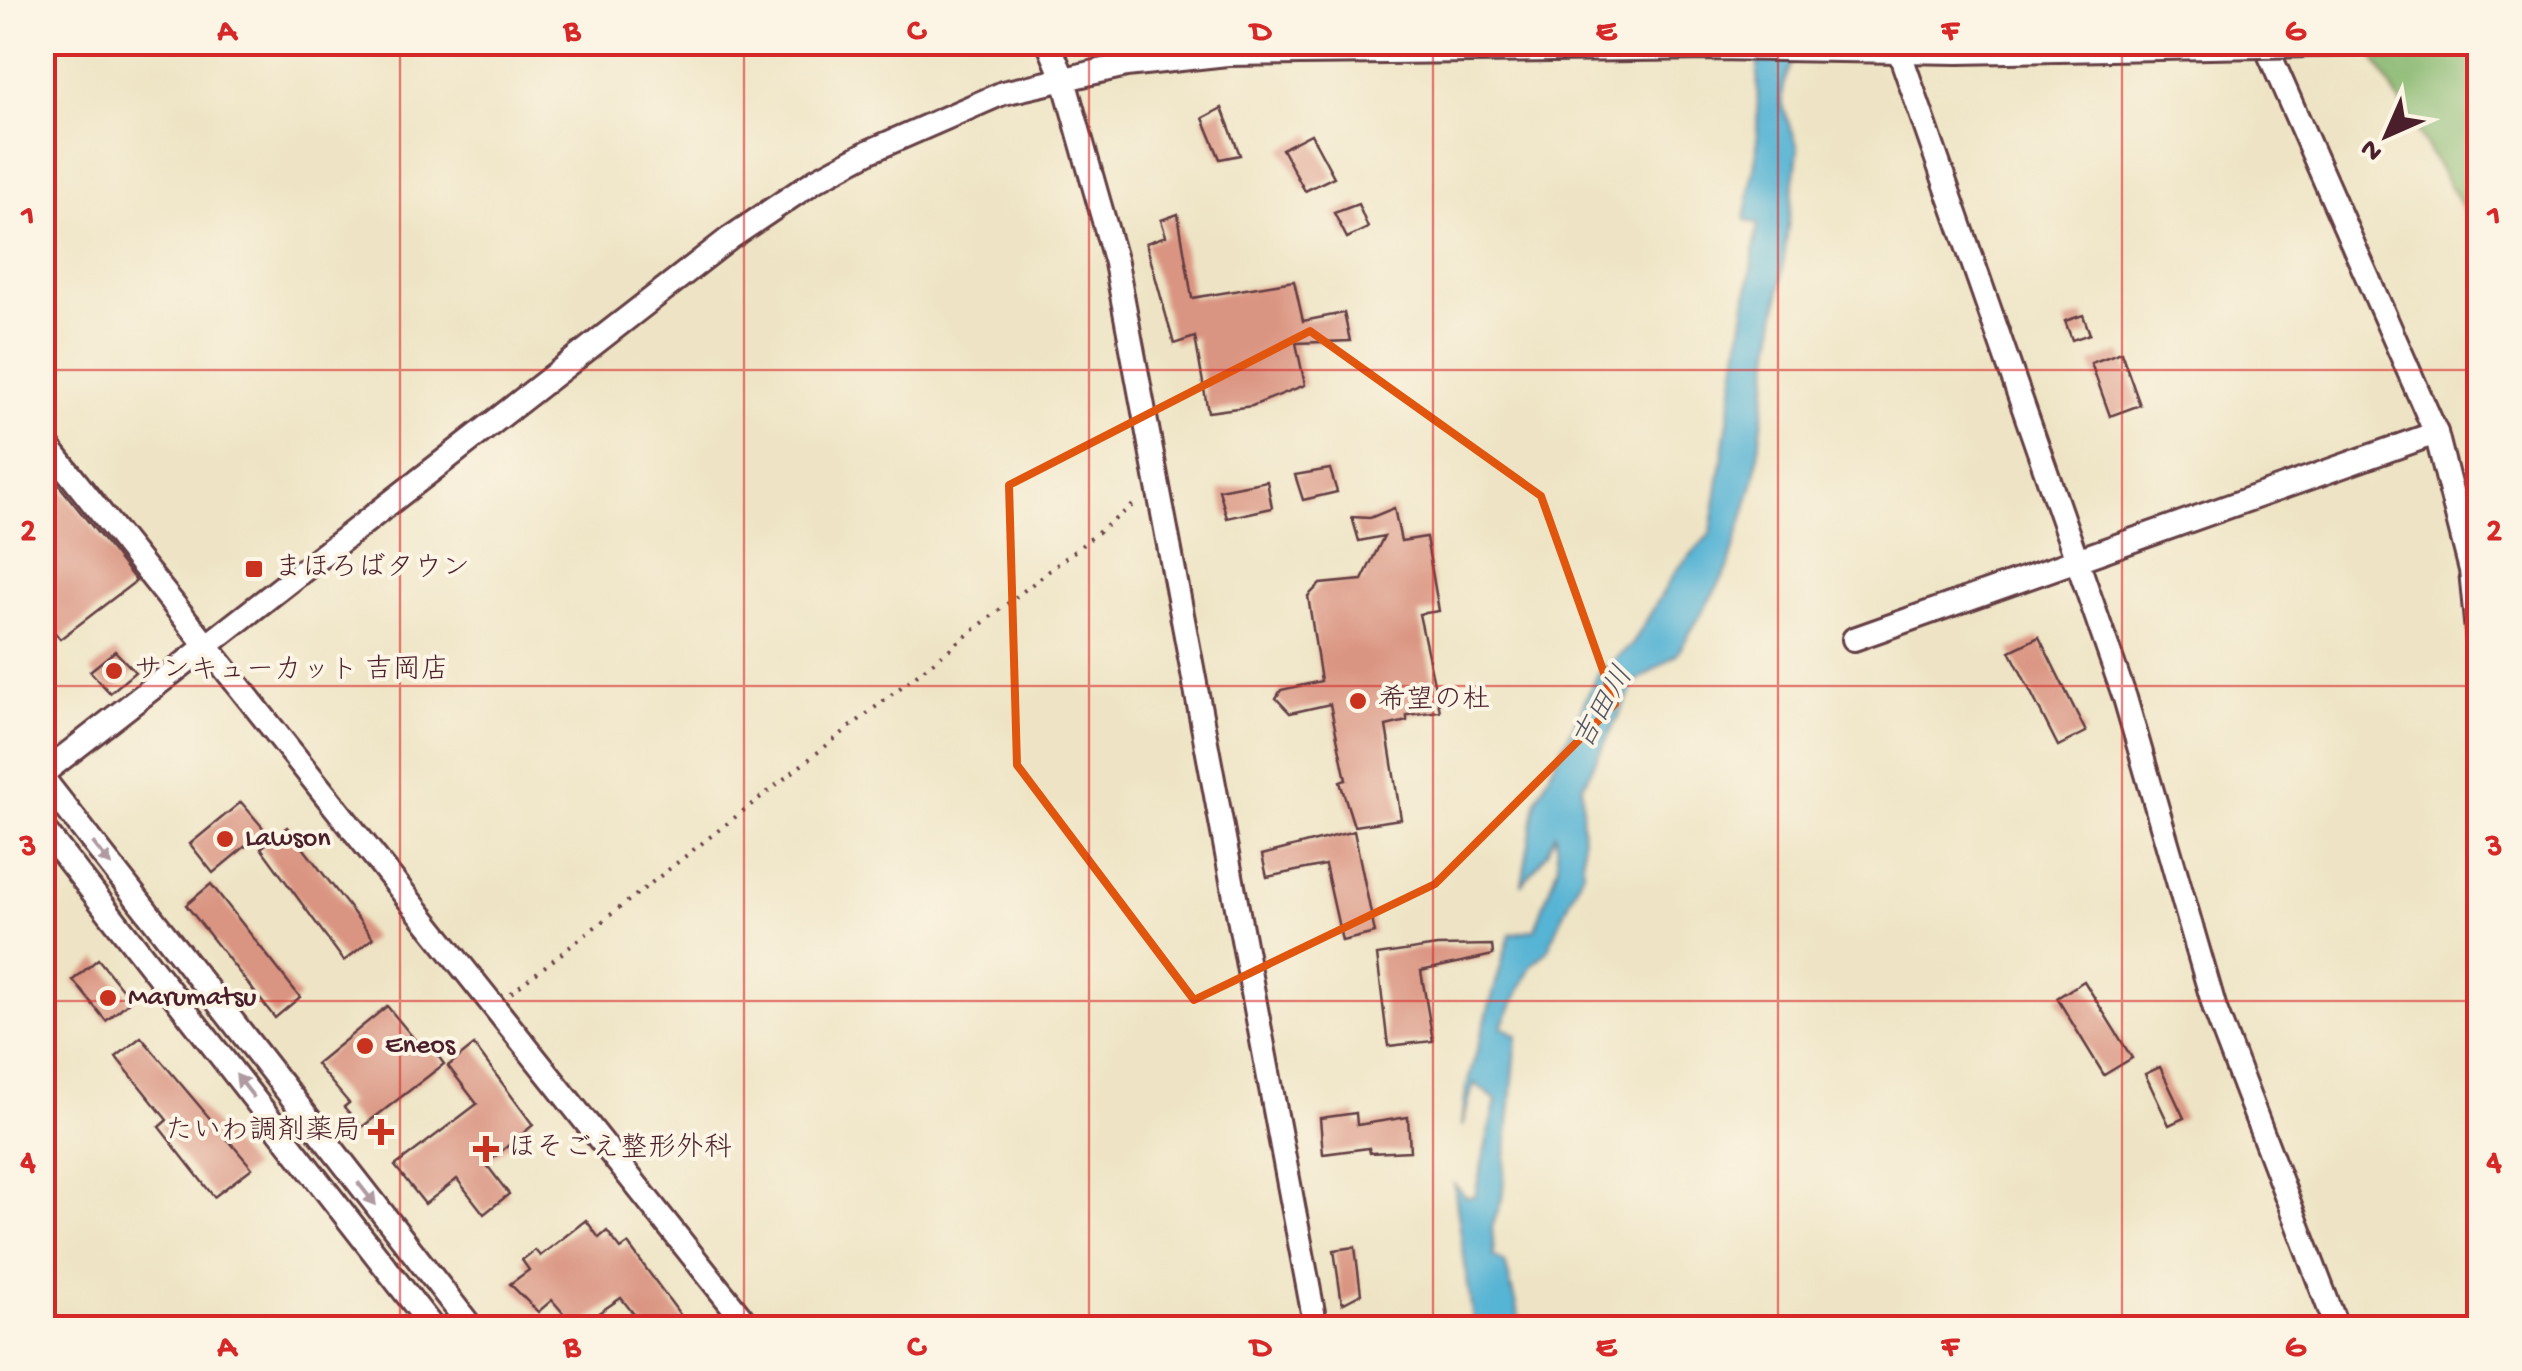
<svg xmlns="http://www.w3.org/2000/svg" width="2522" height="1371" font-family="'Gochi Hand','Klee One',sans-serif">
<style>
.forest{fill:#8ab972;stroke:#6a6c4e;stroke-width:2.5}
.water{fill:#56b4d4;stroke:#506a80;stroke-width:2.5}
.building{fill:#da9582}
.lines{fill:none;stroke-linecap:round;stroke-linejoin:round}
.minor-casing{stroke:#633d42;stroke-width:28}
.path{stroke:#633d42;stroke-width:4;stroke-dasharray:2.5 8;stroke-linecap:butt}
.minor{stroke:#fff;stroke-width:22}
.minor-bridge-casing{stroke:#633d42;stroke-width:28;stroke-linecap:butt}
.minor-bridge{stroke:#fff;stroke-width:22}
.oneway{fill:#ae9aa0}
.marked{fill:none;stroke:#e0560e;stroke-width:8;stroke-linejoin:round}
.grid{fill:none;stroke:#d62828;stroke-width:2.5;stroke-opacity:0.55}
.poi-dot{fill:#c8321e;stroke:#fcf5e5;stroke-width:4}
.labels{text-anchor:middle;dominant-baseline:central;stroke-width:8;stroke-linejoin:round;paint-order:stroke}
.poi-label{font-size:28px;fill:#4a1f2b;stroke:#fcf5e5;text-anchor:start}
.water-label{font-size:30px;font-style:italic;fill:#4e5366;stroke:#fcf5e5}
.neatline{fill:none;stroke:#d62828;stroke-width:4}
.grid-label{font-size:32px;text-anchor:middle;font-weight:bold;fill:#d62828}
</style>
<rect width="100%" height="100%" fill="#fcf5e5"/>
<filter id="ink" filterUnits="userSpaceOnUse"><feTurbulence type="fractalNoise" baseFrequency=".01" numOctaves="2"/><feDisplacementMap in="SourceGraphic" scale="20" xChannelSelector="R" yChannelSelector="G"/><feConvolveMatrix kernelMatrix="1 2 1 2 8 2 1 2 1" color-interpolation-filters="sRGB"/></filter>
<filter id="wash" filterUnits="userSpaceOnUse"><feTurbulence type="fractalNoise" baseFrequency=".0048" numOctaves="4" result="noise"/><feDisplacementMap in="SourceGraphic" scale="40" xChannelSelector="R" yChannelSelector="G"/><feGaussianBlur stdDeviation="2.25" result="paint"/><feColorMatrix in="noise" values="0 0 0 0 0 0 0 0 0 0 0 0 0 0 0 0 0 1.4 0 .05"/><feComposite in="paint" operator="in"/></filter>
<g filter="url(#wash)">
<rect width="100%" height="100%" fill="#eee4c5"/>
<polygon class="forest" points="2365,43 2479,43 2479,236"/>
<path class="water" d="M 1758,43 L 1800,43 C 1794,59 1779,87 1783,105 C 1786,120 1795,134 1798,150 L 1755,477 L 1728,569 L 1677,654 L 1636,682 L 1582,787 L 1583,871 L 1548,949 L 1531,966 L 1502,1026 L 1517,1036 L 1502,1199 L 1492,1227 L 1494,1257 L 1505,1263 L 1522,1328 L 1474,1328 L 1454,1184 L 1466,1197 L 1475,1196 L 1496,1100 L 1474,1083 L 1462,1127 L 1466,1089 L 1510,934 L 1535,929 L 1558,865 L 1555,832 L 1547,852 L 1522,885 L 1536,801 L 1599,672 L 1632,645 L 1675,572 L 1711,533 L 1758,224 L 1745,220 L 1757,151 Z"/>
<g id="blocks">
<g class="building">
<polygon points="1222,108 1240,155 1220,159 1203,118"/>
<polygon points="1311,134 1334,177 1305,191 1282,149"/>
<polygon points="1358,204 1368,228 1347,238 1334,213"/>
<polygon points="1178,214 1192,298 1294,281 1303,321 1344,313 1350,341 1296,343 1305,385 1252,406 1208,412 1195,337 1174,344 1146,243 1166,236 1161,220"/>
<polygon points="2083,315 2090,334 2072,340 2065,321"/>
<polygon points="2121,352 2140,405 2110,416 2091,363"/>
<polygon points="42,464 136,581 60,639 42,616"/>
<polygon points="1330,469 1337,492 1303,500 1295,475"/>
<polygon points="1267,481 1272,508 1227,518 1219,490"/>
<polygon points="1394,508 1401,541 1426,537 1439,611 1419,614 1440,711 1407,715 1407,721 1386,726 1401,819 1354,826 1340,782 1346,780 1330,704 1290,713 1276,698 1281,690 1321,681 1308,596 1320,584 1362,580 1384,536 1359,541 1352,517 1370,518"/>
<polygon points="2039,637 2086,732 2058,746 2010,651"/>
<polygon points="115,651 135,672 110,693 90,671"/>
<polygon points="241,802 265,830 213,873 190,844"/>
<polygon points="287,827 373,938 344,961 261,848"/>
<polygon points="1354,831 1375,933 1342,941 1325,865 1267,877 1262,855"/>
<polygon points="211,884 300,997 275,1018 186,905"/>
<polygon points="1492,945 1493,955 1421,971 1433,1041 1388,1046 1377,955 1437,946"/>
<polygon points="98,959 131,1000 106,1021 73,980"/>
<polygon points="2084,981 2132,1058 2104,1075 2057,998"/>
<polygon points="387,1006 421,1047 428,1042 444,1064 362,1127 344,1107 349,1103 316,1064"/>
<polygon points="141,1037 252,1168 214,1197 159,1127 167,1120 116,1057"/>
<polygon points="474,1045 533,1125 486,1164 509,1194 484,1214 457,1179 425,1204 395,1166 477,1104 448,1066"/>
<polygon points="2160,1067 2184,1118 2169,1125 2145,1074"/>
<polygon points="1356,1113 1357,1125 1408,1117 1410,1151 1370,1153 1369,1148 1323,1154 1320,1118"/>
<polygon points="586,1220 599,1238 607,1231 621,1249 628,1244 690,1328 645,1328 621,1298 576,1328 552,1300 538,1312 510,1284 529,1270 522,1260 535,1250 540,1256"/>
<polygon points="1355,1247 1361,1294 1342,1304 1334,1250"/>
</g>
</g>
</g>
<g filter="url(#ink)">
<use href="#blocks" fill-opacity="0" stroke="#633d42" stroke-width="2.5"/>
<g class="lines">
<g class="minor-casing">
<g id="minor">
<polyline points="1048,42 1064,80 1116,263 1316,1328"/>
<polyline points="1896,42 2125,698 2215,1009 2337,1328"/>
<polyline points="2264,42 2436,433 2471,570 2480,664"/>
<polyline points="42,44 44,42"/>
<polyline points="2359,44 2422,42"/>
<polyline points="42,439 750,1328"/>
<polyline points="1854,639 2436,433"/>
<polyline points="42,774 730,238 816,180 870,151 1003,93 1126,65 1227,54 1715,48 1958,52"/>
<polyline points="42,777 472,1328"/>
<polyline points="42,827 433,1328"/>
</g>
</g>
<polyline class="path" points="511,993 1137,502"/>
<use href="#minor" class="minor"/>
<g class="minor-bridge-casing">
<polyline id="minor-bridge" points="1958,52 2359,44"/>
</g>
<use href="#minor-bridge" class="minor-bridge"/>
</g>
<defs><path id="oneway-solid" d="M-6-.8H1V-3.2L6.5 0L1 3.2V.8H-6Z" transform="scale(2.5)"/></defs>
<g class="oneway">
<use href="#oneway-solid" transform="translate(102 854) rotate(52)"/>
<use href="#oneway-solid" transform="translate(245 1086) rotate(-128)"/>
<use href="#oneway-solid" transform="translate(367 1194) rotate(52)"/>
</g>
</g>
<path class="marked" d="M 1310,331 L 1541,496 L 1615,704 L 1435,884 L 1194,1000 L 1017,765 L 1009,485 Z"/>
<path class="grid" d="M 400,42 L 400,1328M 744,42 L 744,1328M 1089,42 L 1089,1328M 1433,42 L 1433,1328M 1778,42 L 1778,1328M 2122,42 L 2122,1328M 42,370 L 2480,370M 42,686 L 2480,686M 42,1001 L 2480,1001"/>
<g class="poi-dot">
<rect x="244" y="559" width="20" height="20" rx="5"/>
<circle cx="114" cy="671" r="10"/>
<circle cx="1358" cy="701" r="10"/>
<circle cx="225" cy="839" r="10"/>
<circle cx="108" cy="998" r="10"/>
<circle cx="365" cy="1046" r="10"/>
<path d="M376 1117h10v10h10v10h-10v10h-10v-10h-10v-10h10z"/>
<path d="M481 1134h10v10h10v10h-10v10h-10v-10h-10v-10h10z"/>
</g>
<g class="labels">
<g class="poi-label">
<text x="274" y="569">まほろばタウン</text>
<text x="134" y="671">サンキューカット 吉岡店</text>
<text x="1378" y="701">希望の杜</text>
<text x="245" y="839">Lawson</text>
<text x="128" y="998">Marumatsu</text>
<text x="385" y="1046">Eneos</text>
<text x="361" y="1132" text-anchor="end">たいわ調剤薬局</text>
<text x="508" y="1149">ほそごえ整形外科</text>
</g>
<g class="water-label">
<text transform="translate(1605 709) rotate(-60)">吉田川</text>
</g>
</g>
<rect width="2522" height="1371" fill="none" stroke="#fcf5e5" stroke-width="110"/>
<g transform="translate(2387 135) rotate(225)" stroke="#fcf5e5" stroke-width="8" paint-order="stroke">
<path d="M0-8L18 38L0 25L-18 38Z" fill="#4a1f2b"/>
<text y="-15" font-size="28" font-weight="bold" text-anchor="middle" fill="#4a1f2b">N</text>
</g>
<rect x="55" y="55" width="2412" height="1261" class="neatline"/>
<g class="grid-label">
<text x="227" y="39">A</text>
<text x="572" y="39">B</text>
<text x="916" y="39">C</text>
<text x="1261" y="39">D</text>
<text x="1606" y="39">E</text>
<text x="1950" y="39">F</text>
<text x="2295" y="39">G</text>
<text x="28" y="224">1</text>
<text x="2494" y="224">1</text>
<text x="28" y="539">2</text>
<text x="2494" y="539">2</text>
<text x="28" y="854">3</text>
<text x="2494" y="854">3</text>
<text x="28" y="1170">4</text>
<text x="2494" y="1170">4</text>
<text x="227" y="1355">A</text>
<text x="572" y="1355">B</text>
<text x="916" y="1355">C</text>
<text x="1261" y="1355">D</text>
<text x="1606" y="1355">E</text>
<text x="1950" y="1355">F</text>
<text x="2295" y="1355">G</text>
</g>
</svg>
